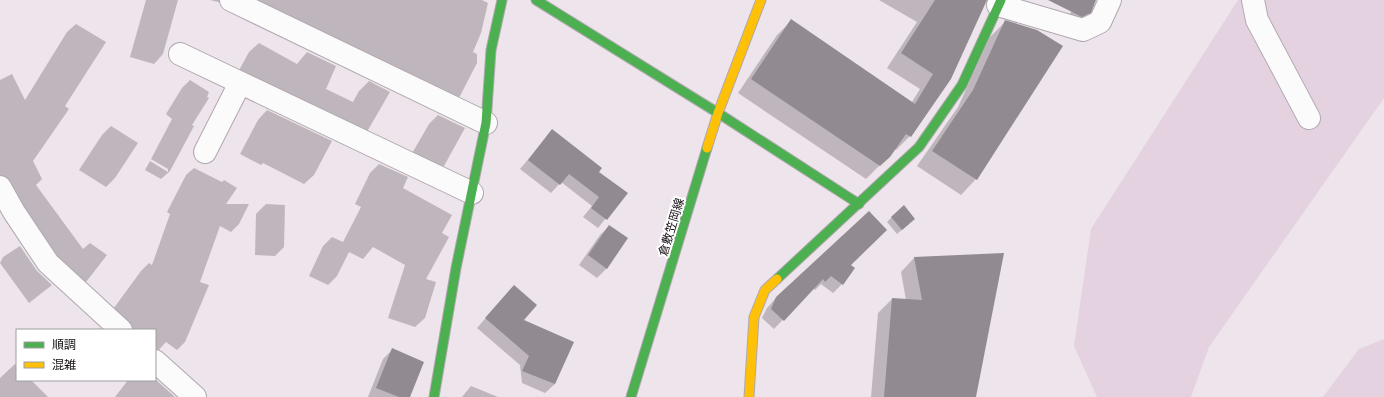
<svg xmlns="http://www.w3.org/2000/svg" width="1384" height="397" font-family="'PT Sans Narrow','Noto Sans JP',sans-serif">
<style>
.green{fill:#e4d2e1}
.shadow{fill:#0003}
.building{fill:#928a91}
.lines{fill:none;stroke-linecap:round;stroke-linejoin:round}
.street-casing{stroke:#afa8ae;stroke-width:24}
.fast-casing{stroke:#afa8ae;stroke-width:11}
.slow-casing{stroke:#afa8ae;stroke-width:11}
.street{stroke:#fcfbfc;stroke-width:22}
.fast{stroke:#4caf50;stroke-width:9}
.slow{stroke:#ffc107;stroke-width:9}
.labels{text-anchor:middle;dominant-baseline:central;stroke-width:4;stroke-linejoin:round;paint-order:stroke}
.street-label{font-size:12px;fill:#120d11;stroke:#fff}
</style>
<rect width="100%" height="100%" fill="#eee4ec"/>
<g class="green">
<polygon points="1238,0 1384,0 1384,98 1209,347 1191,397 1097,397 1074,346 1091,229"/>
<polygon points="1384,339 1384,397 1323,397 1359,349"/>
</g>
<g class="shadow">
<polygon points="146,0 178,0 163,54 154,64 130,57"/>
<polygon points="210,0 482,0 488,3 481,33 473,52 477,54 477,63 460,96 446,111 222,3"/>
<polygon points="879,0 986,0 910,136 896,150 894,149 889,156 866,179 738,93 777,35 791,21 912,102 920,89 887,68 917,22"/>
<polygon points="1078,0 1095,0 1090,12 1077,21 1068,17"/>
<polygon points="1006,21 976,179 961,195 917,166 958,107 990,37"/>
<polygon points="76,24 106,42 65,106 69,109 33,161 42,179 36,185 83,249 90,243 107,255 79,291 0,188 0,80 12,74 25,100 67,32"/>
<polygon points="259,43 297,64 307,52 336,66 326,89 353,102 359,91 369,81 390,92 368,130 359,139 237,74 249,52"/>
<polygon points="190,80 209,92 207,97 209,98 192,125 194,126 170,171 161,179 145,170 150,161 168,172 168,169 151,159 172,119 166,114 182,88"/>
<polygon points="267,110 332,141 314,175 304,184 263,163 261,165 240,154 258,120"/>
<polygon points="438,115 465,128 444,166 435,175 407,162 429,124"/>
<polygon points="111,126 138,143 115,178 106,187 79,170 102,135"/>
<polygon points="552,131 598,172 626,193 598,228 583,217 592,206 561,182 551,193 520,169"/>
<polygon points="379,164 408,177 403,188 452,215 442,233 449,237 448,239 426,279 436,282 425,318 415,327 388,318 405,265 373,247 363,259 349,252 337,276 328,285 309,276 323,246 332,237 343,242 361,207 355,204 370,173"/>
<polygon points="194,168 222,182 224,180 237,188 226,204 249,204 239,224 231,232 220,226 200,282 209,285 185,342 177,350 166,342 155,354 155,330 122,330 108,316 141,271 149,263 152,265 170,214 167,212 186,175"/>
<polygon points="266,204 285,205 284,247 275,256 255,255 256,214"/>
<polygon points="892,217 909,224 897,234 887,222"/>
<polygon points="609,226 607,268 597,278 579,265 600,235"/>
<polygon points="20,246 37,271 52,285 29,303 0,263 3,257"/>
<polygon points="1003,254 975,397 871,397 878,313 892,299 906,300 901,272 914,258"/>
<polygon points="849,265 842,284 833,293 821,284 815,290 813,288 774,329 762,318 767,308 776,298"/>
<polygon points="505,296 522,320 573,342 555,384 545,393 522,383 520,365 477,328"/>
<polygon points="392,350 409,397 368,397 383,359"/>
<polygon points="15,364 17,366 17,380 31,380 48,397 0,397 0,378"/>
<polygon points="155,379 175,397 115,397 128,380"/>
<polygon points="471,386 498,397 462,397"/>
</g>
<g class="building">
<polygon points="935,0 987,0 951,79 911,137 906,134 890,157 880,166 751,79 791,19 915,104 933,74 901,53"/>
<polygon points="1048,0 1096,0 1091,13 1082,17"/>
<polygon points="1005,20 1037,30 1063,46 977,180 932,151 973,90"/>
<polygon points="552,129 602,168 599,172 628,193 607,220 591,208 599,197 569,174 560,185 528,160"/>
<polygon points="904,205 915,219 902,230 891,217"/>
<polygon points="869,211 887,230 851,265 855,268 843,285 831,276 825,282 823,279 784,321 771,309 776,297"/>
<polygon points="609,225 628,238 607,269 588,255"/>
<polygon points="1004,253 976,397 884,397 892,298 922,300 914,257"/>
<polygon points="514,285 537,305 524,320 574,342 555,384 522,371 529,356 485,318"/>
<polygon points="392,348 424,362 410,397 399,397 376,388"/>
</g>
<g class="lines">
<g class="street-casing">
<g id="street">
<polyline points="231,0 486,123"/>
<polyline points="1253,0 1257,20 1309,118"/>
<polyline points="998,5 1083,30 1100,22 1110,0"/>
<polyline points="180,54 472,193"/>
<polyline points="205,152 240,83"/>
<polyline points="0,187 14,212 48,263 121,330"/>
<polyline points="155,361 195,397"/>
</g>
</g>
<g class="fast-casing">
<g id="fast">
<polyline points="536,0 718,113 859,204"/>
<polyline points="777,279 919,147 962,85 1001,0"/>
<polyline points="434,397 456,268 486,123 491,50 502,0"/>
<polyline points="631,397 707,148"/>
</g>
</g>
<g class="slow-casing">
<g id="slow">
<polyline points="707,148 718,113 761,0"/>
<polyline points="749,397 754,317 765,290 777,279"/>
</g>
</g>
<use href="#street" class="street"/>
<use href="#fast" class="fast"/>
<use href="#slow" class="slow"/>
</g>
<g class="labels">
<g class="street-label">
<text transform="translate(671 227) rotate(-73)">倉敷笠岡線</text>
</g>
</g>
<rect x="16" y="329" width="140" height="52" fill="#ffffff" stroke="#a09ea0"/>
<rect x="24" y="342" width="20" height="6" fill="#4caf50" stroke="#a09ea0"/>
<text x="52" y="349" font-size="12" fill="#120d11">順調</text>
<rect x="24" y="362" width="20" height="6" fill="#ffc107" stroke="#a09ea0"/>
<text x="52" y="369" font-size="12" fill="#120d11">混雑</text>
</svg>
